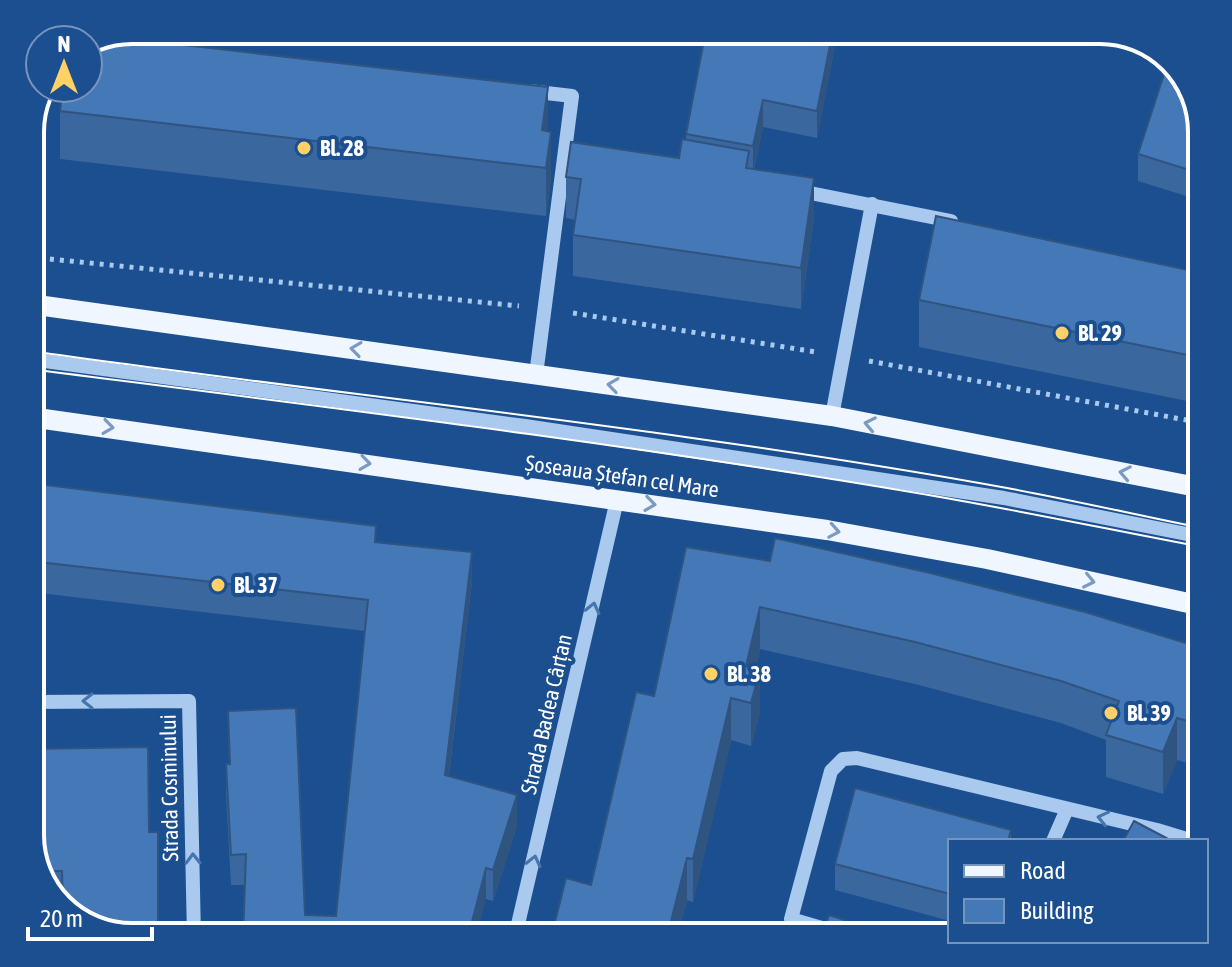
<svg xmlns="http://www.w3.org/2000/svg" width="1232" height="967" font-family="'Asap Condensed',sans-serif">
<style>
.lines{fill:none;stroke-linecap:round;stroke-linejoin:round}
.path{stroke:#a9c9ee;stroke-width:5;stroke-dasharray:4 6;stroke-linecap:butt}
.minor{stroke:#a9c9ee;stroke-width:14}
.major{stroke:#f0f6ff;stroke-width:20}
.tram{stroke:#fff;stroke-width:2}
.wall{fill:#3a679d}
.shaded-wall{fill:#305480}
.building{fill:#4478b7;stroke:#305480;stroke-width:2}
.oneway{stroke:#7b9ac1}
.oneway2{stroke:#4674ac}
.poi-dot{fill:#ffd166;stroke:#1b4f8f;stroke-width:3}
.labels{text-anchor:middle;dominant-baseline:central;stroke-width:8;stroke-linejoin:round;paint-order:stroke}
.poi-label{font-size:22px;font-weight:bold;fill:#fff;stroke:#1b4f8f;text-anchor:start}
.street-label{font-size:22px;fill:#fff;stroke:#1b4f8f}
.rim{fill:none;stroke:#fff;stroke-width:4}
</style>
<rect width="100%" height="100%" fill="#1b4f8f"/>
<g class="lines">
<g class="path">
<polyline points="30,257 519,306"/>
<polyline points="573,313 816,352"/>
<polyline points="869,361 1202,423"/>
<polyline points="674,933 690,937"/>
</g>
<g class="minor">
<polyline points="529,91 572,96 536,375"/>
<polyline points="795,190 951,221"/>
<polyline points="30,359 525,426 1004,498 1202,537"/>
<polyline points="832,416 872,204"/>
<polyline points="30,702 189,701 194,937"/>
<polyline points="1053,841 1067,809"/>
<polyline points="842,934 791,919 831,771 843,759 857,758 1157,830 1193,841"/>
<polyline points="515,937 617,500"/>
</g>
<g class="major">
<polyline points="30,304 832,416 1202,488"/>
<polyline points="30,417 827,530 987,559 1202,606"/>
</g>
<g class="tram">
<path d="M 30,351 C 355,397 683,429 1007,488 C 1072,500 1137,515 1202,528"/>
<path d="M 30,369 C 326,407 622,443 917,493 C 1012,509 1107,529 1202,547"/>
</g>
</g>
<g class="wall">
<polygon points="838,30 817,138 763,127 754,169 814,219 801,309 573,276 573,235 575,220 566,218 566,177 679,158 686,140 686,134"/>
<polygon points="60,111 548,131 551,180 546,216 60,159"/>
<polygon points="1202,132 1202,201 1138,181 1138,154"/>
<polygon points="1202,273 1202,404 919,347 919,300"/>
<polygon points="30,483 376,542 472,582 449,776 517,826 493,901 486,899 243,937 245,885 231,885 226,795 226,764 229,764 228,711 305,915 336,916 365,631 30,592"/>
<polygon points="686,547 1202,648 1202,767 1177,760 1163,794 1106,777 1106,740 1061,723 915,684 760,649 756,669 760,712 751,746 731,740 693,902 687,900 677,937 542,937 553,930 591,885 654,696"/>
<polygon points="148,747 62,902 60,902 30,841"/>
<polygon points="855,788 1011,830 1011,841 950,841 950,921 835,890 835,864"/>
</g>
<g class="shaded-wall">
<polygon points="833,30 838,30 817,138 817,111"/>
<polygon points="548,87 548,136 542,130"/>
<polygon points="763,100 763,127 753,172 753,146"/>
<polygon points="551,132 551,180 546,216 546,168"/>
<polygon points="814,178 814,219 801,309 801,268"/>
<polygon points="472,552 472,582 445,806 445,775"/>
<polygon points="760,607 760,649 748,702 746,666"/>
<polygon points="760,670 760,712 751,746 751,703"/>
<polygon points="731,698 731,740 693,902 693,859"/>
<polygon points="1177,718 1177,760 1163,794 1163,752"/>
<polygon points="517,795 517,826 493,901 493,870"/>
<polygon points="687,858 687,900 677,937 667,937"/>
<polygon points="486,868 486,899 476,937 468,937"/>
</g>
<g class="building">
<polygon points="706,30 833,30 817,111 763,100 753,146 686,134"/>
<polygon points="114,37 548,87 542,130 551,132 546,168 60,111 63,88 88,88 88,47"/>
<polygon points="1169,59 1202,132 1202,174 1138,154"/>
<polygon points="682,139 749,151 746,168 814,178 801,268 573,235 581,179 566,177 571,142 679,158"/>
<polygon points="936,216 1202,273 1202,358 919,300"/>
<polygon points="30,483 376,526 375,542 472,552 445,775 517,795 493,870 486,868 468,937 243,937 246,854 231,855 226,764 230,764 228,711 296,708 305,915 336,916 368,600 30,561"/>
<polygon points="775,538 930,573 1085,612 1202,648 1202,725 1177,718 1163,752 1106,735 1119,701 1061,681 915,642 760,607 746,666 760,670 751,703 731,698 693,859 687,858 667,937 542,937 544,928 553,930 566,878 591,885 636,692 654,696 686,547 770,561"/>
<polygon points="148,747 149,832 158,832 158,937 131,937 65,912 63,908 62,871 45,871 30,841 30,749"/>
<polygon points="855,788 1011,830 1008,841 950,841 950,894 835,864"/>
<polygon points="1134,821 1172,841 1123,841"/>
<polygon points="829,915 897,937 822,937"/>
</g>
<defs><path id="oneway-chevron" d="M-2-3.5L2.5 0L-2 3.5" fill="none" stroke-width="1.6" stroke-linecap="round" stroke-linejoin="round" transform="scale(2)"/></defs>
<g class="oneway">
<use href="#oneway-chevron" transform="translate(356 349) rotate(-172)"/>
<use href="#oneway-chevron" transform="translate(613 385) rotate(-172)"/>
<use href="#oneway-chevron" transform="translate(870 424) rotate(-169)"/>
<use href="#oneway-chevron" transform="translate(108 427) rotate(8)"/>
<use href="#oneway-chevron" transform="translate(365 463) rotate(8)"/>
<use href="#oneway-chevron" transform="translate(1125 473) rotate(-169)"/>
<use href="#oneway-chevron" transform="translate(650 504) rotate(8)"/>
<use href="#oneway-chevron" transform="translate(834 531) rotate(10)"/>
<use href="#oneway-chevron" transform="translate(1089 581) rotate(12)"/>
</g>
<g class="oneway2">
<use href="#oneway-chevron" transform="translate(593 608) rotate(-77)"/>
<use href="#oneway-chevron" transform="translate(88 701) rotate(180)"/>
<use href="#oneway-chevron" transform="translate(1103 818) rotate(-167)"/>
<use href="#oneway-chevron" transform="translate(193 859) rotate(-91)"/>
<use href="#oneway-chevron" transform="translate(534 861) rotate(-77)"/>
</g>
<g class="poi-dot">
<circle cx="304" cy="148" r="8"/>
<circle cx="1062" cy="333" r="8"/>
<circle cx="218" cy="585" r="8"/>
<circle cx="711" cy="674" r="8"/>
<circle cx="1111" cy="713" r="8"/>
</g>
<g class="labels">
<g class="poi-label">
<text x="320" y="148">Bl. 28</text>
<text x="1078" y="333">Bl. 29</text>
<text x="234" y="585">Bl. 37</text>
<text x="727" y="674">Bl. 38</text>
<text x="1127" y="713">Bl. 39</text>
</g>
<g class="street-label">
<text transform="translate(622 476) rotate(8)">Șoseaua Ștefan cel Mare</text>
<text transform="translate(546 714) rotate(-77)">Strada Badea Cârțan</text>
<text transform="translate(169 788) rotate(-91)">Strada Cosminului</text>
</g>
</g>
<path d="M0 0H1232V967H0ZM132 44H1100A88 88 0 0 1 1188 132V835A88 88 0 0 1 1100 923H132A88 88 0 0 1 44 835V132A88 88 0 0 1 132 44Z" fill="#1b4f8f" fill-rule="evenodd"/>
<path class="rim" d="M132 44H1100A88 88 0 0 1 1188 132V835A88 88 0 0 1 1100 923H132A88 88 0 0 1 44 835V132A88 88 0 0 1 132 44Z"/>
<rect x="948" y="839" width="260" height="104" fill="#1b4f8f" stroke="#7695bc" stroke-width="2"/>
<rect x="964" y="865" width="40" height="12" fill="#f0f6ff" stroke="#7695bc" stroke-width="2"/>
<text x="1020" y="879" font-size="24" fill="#ffffff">Road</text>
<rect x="964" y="899" width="40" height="24" fill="#4478b7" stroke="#7695bc" stroke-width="2"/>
<text x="1020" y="919" font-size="24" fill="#ffffff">Building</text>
<g transform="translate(64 64)"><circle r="38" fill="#1b4f8f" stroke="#7695bc" stroke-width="2"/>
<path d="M0-6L14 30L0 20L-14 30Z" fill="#ffd166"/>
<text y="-12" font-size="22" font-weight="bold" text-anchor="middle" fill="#ffffff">N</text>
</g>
<path d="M28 927v12h124v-12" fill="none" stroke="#ffffff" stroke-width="4"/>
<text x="40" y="927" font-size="24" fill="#ffffff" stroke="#1b4f8f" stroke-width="6" paint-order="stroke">20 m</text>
</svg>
